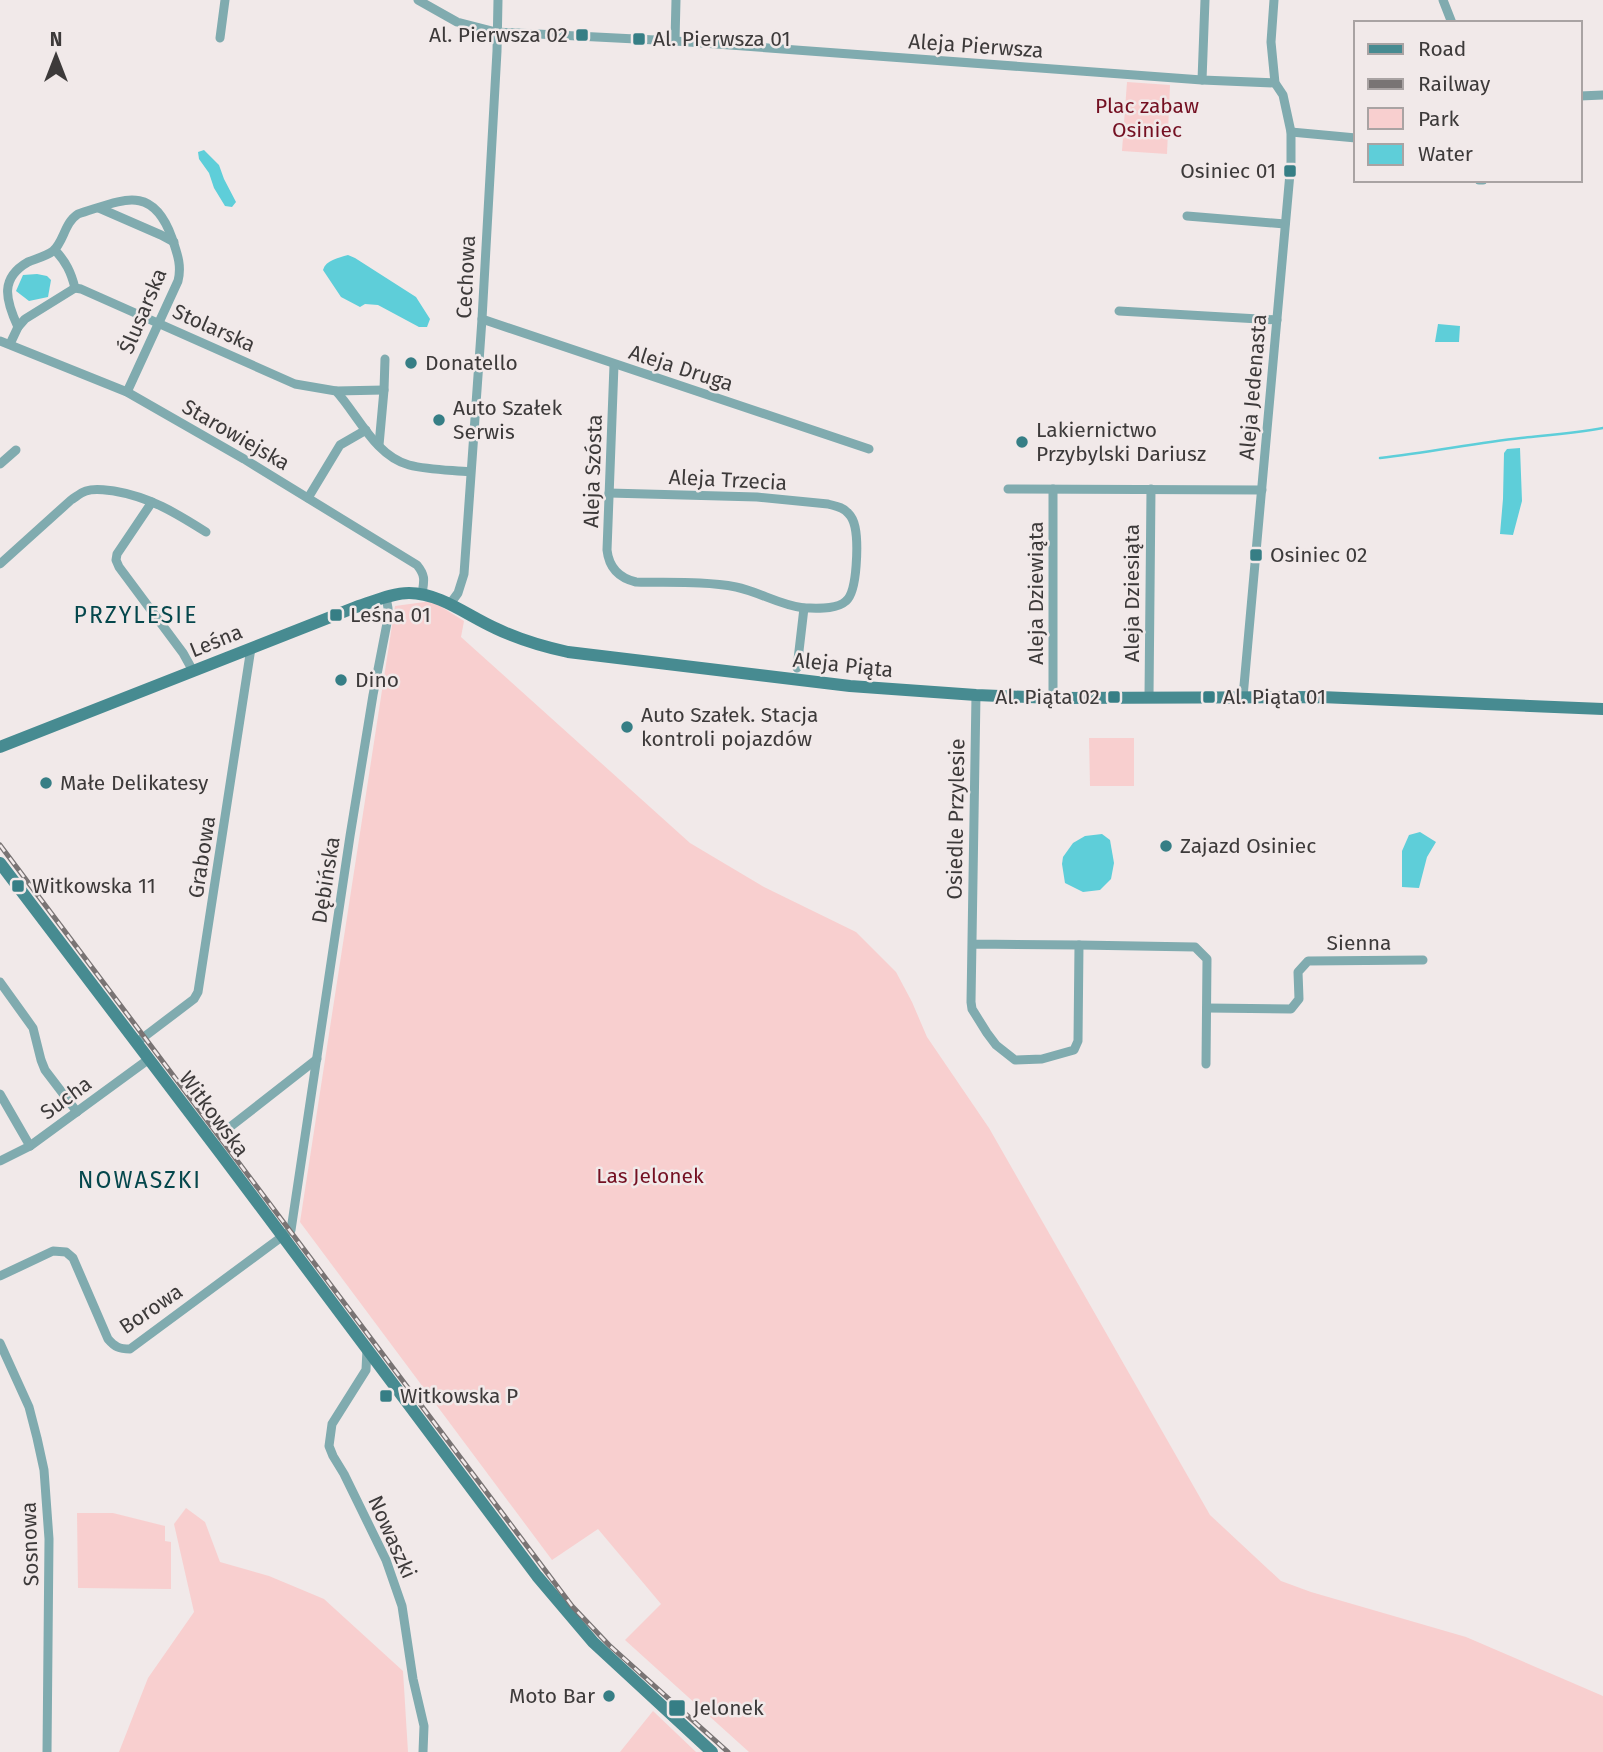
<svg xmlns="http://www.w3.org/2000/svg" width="1603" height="1752" font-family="'Fira Sans',sans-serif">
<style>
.green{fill:#f8cfcf}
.water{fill:#5eced9}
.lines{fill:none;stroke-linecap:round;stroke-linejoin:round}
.stream{stroke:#5eced9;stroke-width:2.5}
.street{stroke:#80abaf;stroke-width:9}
.secondary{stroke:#478b91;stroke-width:12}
.rail-casing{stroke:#797474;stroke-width:5}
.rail{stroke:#f1e9e9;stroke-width:2.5;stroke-dasharray:8;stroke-linecap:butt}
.poi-dot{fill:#367e85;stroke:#f1e9e9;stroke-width:2.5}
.labels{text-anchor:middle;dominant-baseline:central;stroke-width:5;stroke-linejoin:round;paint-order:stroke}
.poi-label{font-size:21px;fill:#3d3a3a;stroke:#f1e9e9;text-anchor:start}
.street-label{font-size:21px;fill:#3d3a3a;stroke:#f1e9e9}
.park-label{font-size:21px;fill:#741022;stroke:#f1e9e9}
.neighbourhood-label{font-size:23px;letter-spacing:2px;fill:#05474c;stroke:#f1e9e9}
</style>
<rect width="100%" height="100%" fill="#f1e9e9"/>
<g class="green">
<polygon points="1127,82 1170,85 1167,154 1122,151"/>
<polygon points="432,601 464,621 461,637 690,843 764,887 856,932 896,972 912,1002 927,1037 989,1128 1210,1515 1281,1581 1311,1592 1466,1637 1603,1696 1603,1752 749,1752 625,1640 661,1604 598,1529 552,1560 300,1222 395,606"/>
<polygon points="1089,738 1134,738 1134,786 1090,786"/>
<polygon points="186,1508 205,1522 220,1562 269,1576 324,1599 403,1671 408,1752 119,1752 148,1678 194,1612 174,1524"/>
<polygon points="77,1513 113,1513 165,1526 165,1541 171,1542 171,1589 78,1588"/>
<polygon points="653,1711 696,1752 620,1752"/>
</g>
<g class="water">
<polygon points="204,150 219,165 224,179 236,202 232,207 225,206 214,188 209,173 199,159 198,152"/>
<path d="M 348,255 L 355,258 L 416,297 L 430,319 L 427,327 L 419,327 L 378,305 L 365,304 L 360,307 L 341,297 L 323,270 C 326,260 338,258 348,255 Z"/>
<polygon points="37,274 47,276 51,280 48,297 29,301 16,291 23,275"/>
<polygon points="1438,324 1460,326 1459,342 1435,342"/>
<polygon points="1520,448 1522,501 1513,535 1500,534 1503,499 1504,453 1507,449"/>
<polygon points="1420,832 1436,842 1427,857 1419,888 1402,887 1402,851 1409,835"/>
<polygon points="1102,834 1110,840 1114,863 1111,879 1100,890 1083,892 1065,883 1062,864 1063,857 1073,843 1085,836"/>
</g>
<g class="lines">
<path class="stream" d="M 1380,458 C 1428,453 1474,443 1521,438 C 1549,435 1576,433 1603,428"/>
<g class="street">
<polyline points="418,0 457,22 496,32 675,41 1202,80 1275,83"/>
<polyline points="1443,0 1452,23"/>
<polyline points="220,38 225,0"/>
<polyline points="675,41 676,0"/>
<polyline points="1202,80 1205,0"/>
<polyline points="1580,96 1603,95"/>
<polyline points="1291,132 1356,138"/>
<polyline points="1479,180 1483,180"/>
<polyline points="99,208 161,235 174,242"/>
<polyline points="1187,216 1285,224"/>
<path d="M 55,250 C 66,262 71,272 75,288 L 81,289 L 295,384 L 336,391 C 358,415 375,456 409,465 C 429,470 450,470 470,472"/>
<polyline points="1119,311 1277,320"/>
<polyline points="482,319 869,449"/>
<polyline points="18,327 25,319 75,288"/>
<path d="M 0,341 L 127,392 L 244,459 L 417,565 C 426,576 424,581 422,594"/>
<path d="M 10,344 L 18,327 C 5,299 0,278 28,262 C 35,259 47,256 53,251 C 64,242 64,223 78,214 C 121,201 152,182 172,238 C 177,253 182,265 178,281 L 127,392"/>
<path d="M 614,365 L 607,550 C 609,568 619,578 636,582 C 669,583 704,581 736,587 C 760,592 779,605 804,608"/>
<polyline points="336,391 384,390"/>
<polyline points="379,445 384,390 385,359"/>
<polyline points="0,464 16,450"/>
<polyline points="1008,489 1262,490"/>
<path d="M 609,493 L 757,497 L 828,504 C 835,506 843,507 848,513 C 851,516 854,522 855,527 C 858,541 858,591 846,601 C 836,610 817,608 804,608 L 797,668"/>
<polyline points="308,498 340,445 366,430"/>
<polyline points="152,502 117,554 116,560 119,567 183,653 193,671"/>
<path d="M 0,564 L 71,500 C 76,497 80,493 86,491 C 95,488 105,490 114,491 C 150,497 176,513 206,532"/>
<polyline points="450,604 458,593 464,574 482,319 497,51 498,0"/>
<polyline points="1149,697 1151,489"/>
<polyline points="1243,697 1291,162 1291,132 1283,95 1275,83 1271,42 1274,0"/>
<polyline points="1053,698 1053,489"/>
<polyline points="973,944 1079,945 1078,1041 1074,1050 1042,1059 1015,1060 996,1045 987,1033 972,1009 971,1002 976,695"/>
<polyline points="1079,945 1195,947 1207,959 1206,1064"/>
<polyline points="0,982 33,1028 41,1060 45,1070 77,1112"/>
<polyline points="1207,1008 1291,1009 1299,999 1298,972 1308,961 1423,960"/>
<polyline points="136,1043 194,999 198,992 251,648"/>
<polyline points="0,1094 30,1146"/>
<polyline points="230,1127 317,1059"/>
<polyline points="0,1161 30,1146 149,1059"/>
<path d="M 0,1276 L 53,1251 L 66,1252 L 73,1258 L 108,1339 C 115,1347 119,1349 130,1349 L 291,1230 L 350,836 L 373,695 L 388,618 L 388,608 L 386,597"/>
<polyline points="0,1343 29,1407 37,1438 44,1470 49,1539 47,1752"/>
<polyline points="367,1349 366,1370 332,1424 329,1446 333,1456 344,1474 386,1560 402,1606 413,1679 424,1726 423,1752"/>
</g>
<g class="secondary">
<path d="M 0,747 L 356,607 C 373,602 391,593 409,593 C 440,593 468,616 495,628 C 520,640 540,646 568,652 L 850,686 L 976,695 L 1053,698 L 1321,697 L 1603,709"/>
<polyline points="0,863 221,1154 537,1576 593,1642 712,1752"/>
</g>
<g class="rail-casing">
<polyline id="rail" points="0,845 572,1606 609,1645 728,1752"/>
</g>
<use href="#rail" class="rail"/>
</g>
<g class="poi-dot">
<rect x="575" y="28" width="14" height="14" rx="3.5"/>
<rect x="632" y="32" width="14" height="14" rx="3.5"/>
<rect x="1283" y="164" width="14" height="14" rx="3.5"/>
<circle cx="411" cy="363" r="7"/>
<circle cx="439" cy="420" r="7"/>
<circle cx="1022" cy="442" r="7"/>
<rect x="1249" y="548" width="14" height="14" rx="3.5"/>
<rect x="329" y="608" width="14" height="14" rx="3.5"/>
<circle cx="341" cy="680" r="7"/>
<rect x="1107" y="690" width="14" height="14" rx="3.5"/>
<rect x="1202" y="690" width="14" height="14" rx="3.5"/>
<circle cx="627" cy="727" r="7"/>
<circle cx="46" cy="783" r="7"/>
<circle cx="1166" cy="846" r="7"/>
<rect x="11" y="879" width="14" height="14" rx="3.5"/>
<rect x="379" y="1389" width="14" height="14" rx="3.5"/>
<circle cx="609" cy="1696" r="7"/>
<rect x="668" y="1699" width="18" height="18" rx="3.5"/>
</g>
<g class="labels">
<g class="poi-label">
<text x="568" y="35" text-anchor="end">Al. Pierwsza 02</text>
<text x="653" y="39">Al. Pierwsza 01</text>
<text x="1276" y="171" text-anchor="end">Osiniec 01</text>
<text x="425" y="363">Donatello</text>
<text x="453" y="408">Auto Szałek<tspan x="453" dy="24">Serwis</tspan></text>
<text x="1036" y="430">Lakiernictwo<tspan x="1036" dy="24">Przybylski Dariusz</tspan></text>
<text x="1270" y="555">Osiniec 02</text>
<text x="350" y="615">Leśna 01</text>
<text x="355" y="680">Dino</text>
<text x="1100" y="697" text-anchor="end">Al. Piąta 02</text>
<text x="1223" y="697">Al. Piąta 01</text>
<text x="641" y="715">Auto Szałek. Stacja<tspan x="641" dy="24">kontroli pojazdów</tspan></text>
<text x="60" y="783">Małe Delikatesy</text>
<text x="1180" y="846">Zajazd Osiniec</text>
<text x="32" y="886">Witkowska 11</text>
<text x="400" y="1396">Witkowska P</text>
<text x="595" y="1696" text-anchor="end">Moto Bar</text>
<text x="693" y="1708">Jelonek</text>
</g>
<g class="street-label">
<text transform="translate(976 46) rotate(4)">Aleja Pierwsza</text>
<text transform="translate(466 277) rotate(-87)">Cechowa</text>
<text transform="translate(143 311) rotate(-67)">Ślusarska</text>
<text transform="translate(214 328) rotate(24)">Stolarska</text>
<text transform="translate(681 368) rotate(18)">Aleja Druga</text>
<text transform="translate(1253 387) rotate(-85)">Aleja Jedenasta</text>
<text transform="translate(236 435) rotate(30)">Starowiejska</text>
<text transform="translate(593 471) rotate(-88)">Aleja Szósta</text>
<text transform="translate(728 480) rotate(3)">Aleja Trzecia</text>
<text transform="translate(1036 593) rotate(-90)">Aleja Dziewiąta</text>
<text transform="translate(1132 593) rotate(-90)">Aleja Dziesiąta</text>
<text transform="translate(216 641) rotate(-22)">Leśna</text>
<text transform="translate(843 665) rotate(6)">Aleja Piąta</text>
<text transform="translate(956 819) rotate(-89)">Osiedle Przylesie</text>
<text transform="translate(202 857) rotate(-81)">Grabowa</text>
<text transform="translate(326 880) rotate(-81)">Dębińska</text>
<text x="1359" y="943">Sienna</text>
<text transform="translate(66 1098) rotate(-36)">Sucha</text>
<text transform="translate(214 1114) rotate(53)">Witkowska</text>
<text transform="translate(151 1309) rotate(-34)">Borowa</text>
<text transform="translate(392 1537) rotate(66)">Nowaszki</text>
<text transform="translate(30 1544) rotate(-92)">Sosnowa</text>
</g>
<g class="park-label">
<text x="1147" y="106">Plac zabaw<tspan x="1147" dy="24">Osiniec</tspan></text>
<text x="650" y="1176">Las Jelonek</text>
</g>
<g class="neighbourhood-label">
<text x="136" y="615">PRZYLESIE</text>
<text x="140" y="1180">NOWASZKI</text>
</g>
</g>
<rect x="1354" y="21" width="228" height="161" fill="#f1e9e9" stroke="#a9a3a3" stroke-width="2"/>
<rect x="1368" y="44" width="35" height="10" fill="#478b91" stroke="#a9a3a3" stroke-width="2"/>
<text x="1418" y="56" font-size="21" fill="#3d3a3a">Road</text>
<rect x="1368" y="79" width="35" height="10" fill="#797474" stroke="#a9a3a3" stroke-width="2"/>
<text x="1418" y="91" font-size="21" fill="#3d3a3a">Railway</text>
<rect x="1368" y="108" width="35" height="21" fill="#f8cfcf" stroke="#a9a3a3" stroke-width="2"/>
<text x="1418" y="126" font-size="21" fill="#3d3a3a">Park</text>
<rect x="1368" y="144" width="35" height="21" fill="#5eced9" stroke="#a9a3a3" stroke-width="2"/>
<text x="1418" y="161" font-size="21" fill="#3d3a3a">Water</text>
<g transform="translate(56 56)" stroke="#f1e9e9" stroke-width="5" paint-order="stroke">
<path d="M0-5L12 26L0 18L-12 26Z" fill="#3d3a3a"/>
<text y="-10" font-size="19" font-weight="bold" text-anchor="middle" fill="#3d3a3a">N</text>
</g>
</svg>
